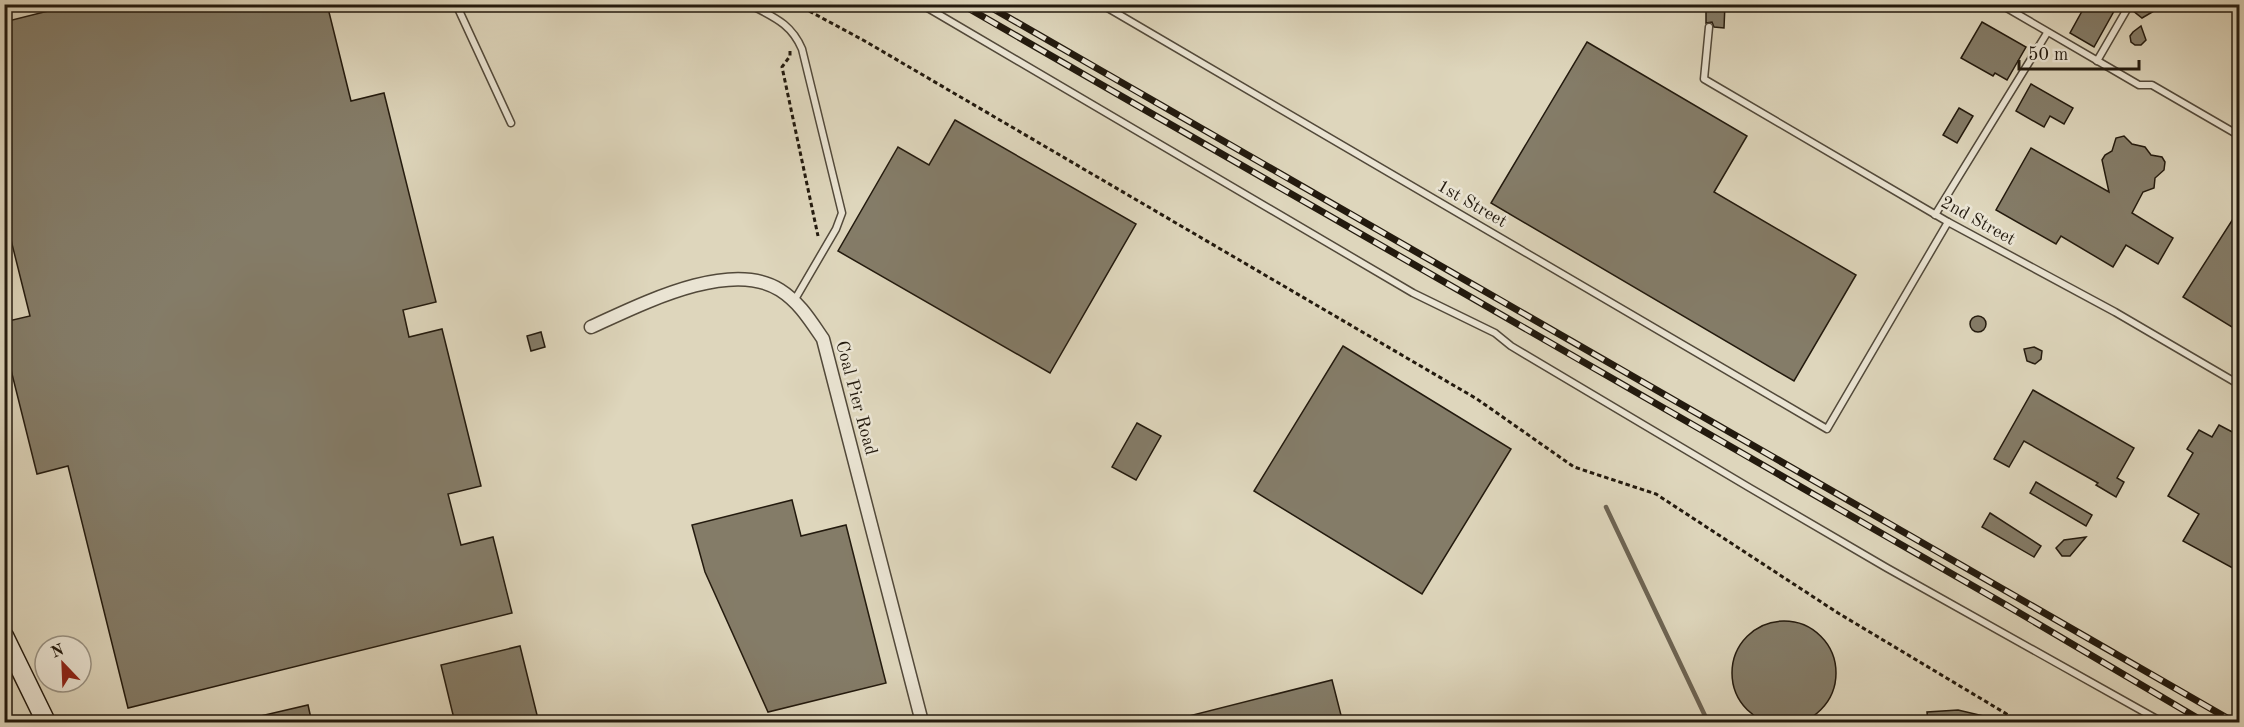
<svg xmlns="http://www.w3.org/2000/svg" width="2244" height="727" font-family="'Old Standard TT',serif">
<style>
.lines{fill:none;stroke-linecap:round;stroke-linejoin:round}
.stream{stroke:#6d6453;stroke-width:4.5}
.building{fill:#847c68;stroke:#231a0e;stroke-width:1.5}
.service-casing{stroke:#52493a;stroke-width:9}
.minor-casing{stroke:#52493a;stroke-width:15}
.secondary-casing{stroke:#231a0e;stroke-width:21}
.path{stroke:#231a0e;stroke-width:3;stroke-dasharray:4.5 3;stroke-linecap:butt}
.service{stroke:#eae4d3;stroke-width:6}
.minor{stroke:#eae4d3;stroke-width:12}
.secondary{stroke:#eae4d3;stroke-width:18}
.rail-casing{stroke:#231a0e;stroke-width:7}
.rail{stroke:#eae4d3;stroke-width:4.5;stroke-dasharray:14;stroke-linecap:butt}
.labels{text-anchor:middle;dominant-baseline:central;stroke-width:5;stroke-linejoin:round;paint-order:stroke}
.street-label{font-size:18px;fill:#231a0e;stroke:#eae4d3}
</style>
<rect width="100%" height="100%" fill="#ded6bc"/>
<filter id="stains"><feTurbulence type="fractalNoise" baseFrequency=".00333" numOctaves="4"/><feColorMatrix values="0 0 0 0 .2 0 0 0 0 .09 0 0 0 0 .02 0 0 0 .5 -.17"/></filter>
<radialGradient id="worn" r=".72"><stop offset=".6" stop-color="#630" stop-opacity="0"/><stop offset="1" stop-color="#630" stop-opacity=".3"/></radialGradient>
<g class="lines">
<polyline class="stream" points="1606,507 1708,722"/>
</g>
<g class="building">
<polygon points="76,4 327,4 351,101 384,93 436,302 403,310 409,337 442,329 481,486 448,494 461,545 493,537 512,613 128,708 68,466 37,474 4,342 4,322 30,316 4,212 4,22"/>
<polygon points="1706,4 1725,4 1724,28 1714,27 1712,22 1706,23"/>
<polygon points="2086,4 2118,4 2094,47 2070,33"/>
<polygon points="2135,4 2166,4 2142,18 2132,10"/>
<polygon points="1982,22 2026,47 2007,80 1995,73 1993,76 1961,58"/>
<polygon points="2141,26 2146,40 2141,45 2135,45 2131,42 2130,36 2133,32"/>
<polygon points="1587,42 1747,136 1714,192 1856,275 1794,381 1491,203"/>
<polygon points="2031,84 2073,108 2064,124 2050,116 2044,127 2016,111"/>
<polygon points="1959,108 1973,116 1957,143 1943,135"/>
<polygon points="955,120 1136,224 1050,373 838,251 898,147 929,165"/>
<polygon points="2124,136 2132,144 2145,147 2151,155 2162,157 2165,162 2164,170 2155,178 2154,188 2143,192 2132,213 2173,238 2158,264 2126,245 2113,267 2061,236 2056,244 1996,210 2031,148 2109,192 2102,160 2105,155 2112,151 2116,138"/>
<polygon points="2240,208 2240,332 2183,297"/>
<circle cx="1978" cy="324" r="8"/>
<polygon points="541,332 545,347 531,351 527,336"/>
<polygon points="1343,346 1511,449 1422,594 1254,491"/>
<polygon points="2034,347 2042,351 2041,359 2035,364 2027,361 2024,349"/>
<polygon points="2033,390 2134,448 2117,478 2124,482 2116,497 2096,485 2098,483 2024,441 2009,467 1994,459"/>
<polygon points="1137,423 1161,436 1136,480 1112,467"/>
<polygon points="2219,425 2240,436 2240,572 2183,541 2199,514 2168,496 2193,453 2187,449 2199,430 2212,437"/>
<polygon points="2036,482 2092,515 2086,526 2030,493"/>
<polygon points="792,500 801,536 846,525 886,683 768,712 705,572 692,525"/>
<polygon points="1990,513 2041,546 2034,557 1982,527"/>
<polygon points="2086,537 2070,556 2062,556 2056,548 2064,540"/>
<circle cx="1784" cy="673" r="52"/>
<polygon points="520,646 539,723 455,723 441,665"/>
<polygon points="1332,680 1343,723 1182,723 1181,718"/>
<polygon points="308,705 312,723 257,723 256,717"/>
<polygon points="1958,710 1988,717 1987,723 1928,723 1927,712"/>
</g>
<g class="lines">
<g class="service-casing">
<g id="service">
<polyline points="456,4 511,123"/>
<path d="M 749,4 C 773,17 791,23 802,49 L 842,213 L 836,229 L 794,301"/>
<polyline points="921,4 1413,293 1495,333 1511,346 1750,488 1887,568 2162,722"/>
<polyline points="1101,4 1827,429 1948,222"/>
<polyline points="2000,4 2139,85 2152,85 2240,136"/>
<polyline points="1709,27 1704,79 1948,222 2115,312 2240,385"/>
<polyline points="2097,61 2130,4"/>
<polyline points="1935,215 2047,33"/>
</g>
</g>
<g class="minor-casing">
<path id="minor" d="M 591,327 C 640,305 730,258 780,290 C 799,302 810,320 823,339 L 922,722"/>
</g>
<g class="secondary-casing">
<polyline id="secondary" points="4,636 46,722"/>
</g>
<g class="path">
<polyline points="728,4 740,12"/>
<polyline points="796,4 863,40 1477,399 1574,467 1656,494 1838,613 2020,722"/>
<polyline points="790,51 790,56 782,67 818,236"/>
</g>
<use href="#service" class="service"/>
<use href="#minor" class="minor"/>
<use href="#secondary" class="secondary"/>
<g class="rail-casing">
<g id="rail">
<polyline points="961,4 2006,605 2204,722"/>
<polyline points="985,4 2234,722"/>
</g>
</g>
<use href="#rail" class="rail"/>
</g>
<g class="labels">
<g class="street-label">
<text transform="translate(1472 204) rotate(30)">1st Street</text>
<text transform="translate(1978 221) rotate(29)">2nd Street</text>
<text transform="translate(856 398) rotate(75)">Coal Pier Road</text>
</g>
</g>
<rect width="2244" height="727" fill="none" stroke="#ded6bc" stroke-width="24"/>
<rect x="6" y="6" width="2232" height="715" fill="none" stroke="#231a0e" stroke-width="3"/>
<rect x="12" y="12" width="2220" height="703" fill="none" stroke="#231a0e" stroke-width="1.5"/>
<g transform="translate(63 664) rotate(337)"><circle r="28" fill="#eae4d3" stroke="#9a9384" stroke-width="1.5"/>
<path d="M0-4.5L10 22L0 15L-10 22Z" fill="#8f2418"/>
<text y="-9" font-size="16" font-weight="bold" text-anchor="middle" fill="#231a0e">N</text>
</g>
<path d="M2019 60v9h120v-9" fill="none" stroke="#231a0e" stroke-width="3"/>
<text x="2028" y="60" font-size="18" fill="#231a0e" stroke="#eae4d3" stroke-width="4.5" paint-order="stroke">50 m</text>
<rect width="100%" height="100%" filter="url(#stains)"/>
<rect width="100%" height="100%" fill="url(#worn)"/>
</svg>
